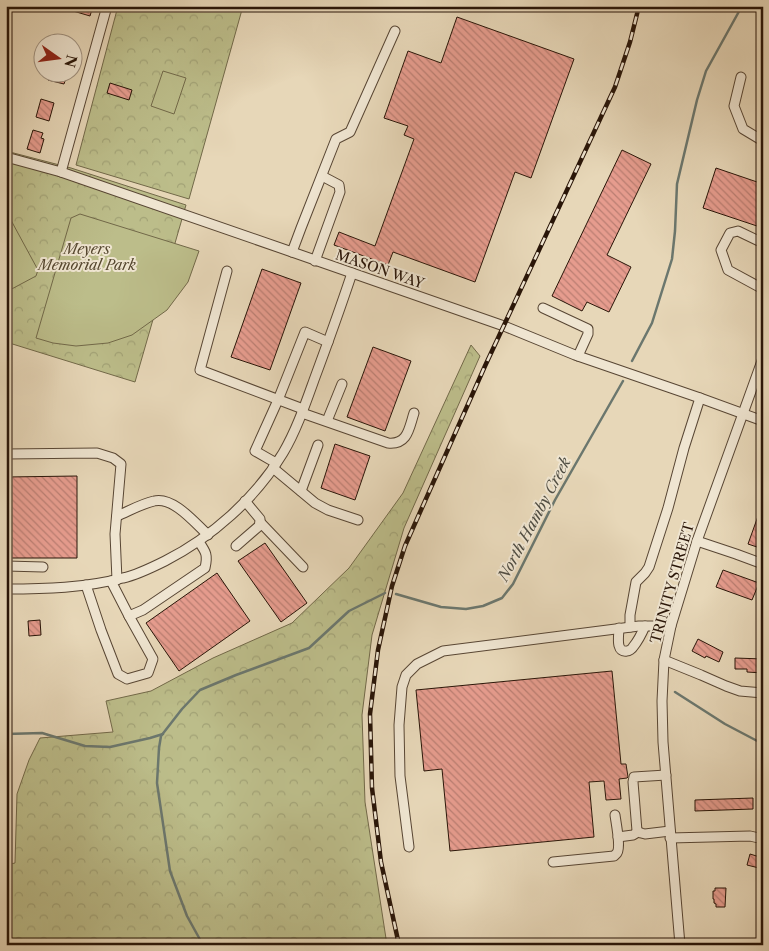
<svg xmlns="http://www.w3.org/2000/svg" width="769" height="951" font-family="'Libre Caslon Text',serif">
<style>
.forest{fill:url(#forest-crowns);stroke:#726949}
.garden{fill:#bcbd8a;stroke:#726949}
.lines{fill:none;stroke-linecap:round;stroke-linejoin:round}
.stream{stroke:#6b776e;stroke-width:2.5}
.building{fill:url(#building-back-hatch);stroke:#291508}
.minor-casing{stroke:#584634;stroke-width:11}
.minor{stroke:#efe5d1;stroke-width:9}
.rail-casing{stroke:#291508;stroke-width:4.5}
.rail{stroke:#efe5d1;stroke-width:2.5;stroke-dasharray:8;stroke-linecap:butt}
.labels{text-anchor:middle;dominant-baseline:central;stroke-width:4;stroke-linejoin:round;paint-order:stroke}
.park-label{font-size:14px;font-style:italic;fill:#55472f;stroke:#efe5d1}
.street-label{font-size:14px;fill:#291508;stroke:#efe5d1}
.water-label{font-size:15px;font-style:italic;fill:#504e44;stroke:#efe5d1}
</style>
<defs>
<pattern id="forest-crowns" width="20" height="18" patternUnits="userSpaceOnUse" patternTransform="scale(1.25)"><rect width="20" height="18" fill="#bcbd8a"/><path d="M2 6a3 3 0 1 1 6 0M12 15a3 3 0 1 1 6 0" fill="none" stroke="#a2a276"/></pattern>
<pattern id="building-back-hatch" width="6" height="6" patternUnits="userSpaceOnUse" patternTransform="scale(1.25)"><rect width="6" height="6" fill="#e69c8e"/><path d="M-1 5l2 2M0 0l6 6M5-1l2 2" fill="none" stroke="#ba7e72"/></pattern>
</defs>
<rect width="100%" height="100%" fill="#e7d7b8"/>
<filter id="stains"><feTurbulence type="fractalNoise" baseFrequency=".004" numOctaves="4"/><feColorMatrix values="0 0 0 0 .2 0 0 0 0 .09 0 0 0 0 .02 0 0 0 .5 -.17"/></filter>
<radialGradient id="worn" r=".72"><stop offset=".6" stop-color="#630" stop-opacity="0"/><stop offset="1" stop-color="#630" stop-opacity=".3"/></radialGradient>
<g class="forest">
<polygon points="118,6 243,6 189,199 76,165"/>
<polygon points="6,151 71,168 186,205 135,382 6,342"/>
<polygon points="471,345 480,356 404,528 372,635 362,715 365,802 387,945 6,945 6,865 15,863 17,794 29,760 40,738 113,732 106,701 151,691 213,658 292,623 349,568 403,493"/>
</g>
<g class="garden">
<polygon points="163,71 186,78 174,114 151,106"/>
<polygon points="6,211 38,270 36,276 6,292"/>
<polygon points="80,214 199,251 188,282 167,310 132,335 108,343 76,346 53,343 36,338 71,218"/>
</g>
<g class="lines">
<g class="stream">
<polyline points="632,361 652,323 672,259 675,231 677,184 697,100 706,71 742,6"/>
<polyline points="396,594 441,607 466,609 483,606 502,598 513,584 555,500 623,381"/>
<polyline points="675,692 725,724 763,744"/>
<polyline points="6,734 42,733 85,746 110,747 150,738 163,734"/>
<polyline points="203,945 187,916 170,871 157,783 159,748 161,736 182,709 200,690 236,675 309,648 349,611 385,593"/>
</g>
</g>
<g class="building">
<polygon points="64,6 93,6 90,16 63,8"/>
<polygon points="457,17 574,59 531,178 515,172 475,282 393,252 388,265 334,245 339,232 375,246 414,139 404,135 408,126 384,118 408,51 441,63"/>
<polygon points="50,72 68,72 64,84 48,80"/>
<polygon points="110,83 132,90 129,100 107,93"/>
<polygon points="41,99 54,103 49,121 36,117"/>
<polygon points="33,130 43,133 41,138 44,139 40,153 27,149"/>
<polygon points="622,150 651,164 607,255 631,267 609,312 587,302 582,311 552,296"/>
<polygon points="716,168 763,184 763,228 703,208"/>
<polygon points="262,269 301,283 270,370 231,357"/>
<polygon points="373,347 411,361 385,431 347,417"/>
<polygon points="335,444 370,456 355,500 321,488"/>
<polygon points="77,476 77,558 6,558 6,477"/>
<polygon points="762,505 763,505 763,549 748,544"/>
<polygon points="265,543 307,603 281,622 238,561"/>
<polygon points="723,570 759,583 752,600 716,587"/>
<polygon points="217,573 250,621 179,671 146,623"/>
<polygon points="40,620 41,635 29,636 28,621"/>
<polygon points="698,639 723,652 719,662 706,656 705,658 692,651"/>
<polygon points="735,658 763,659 763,673 747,672 747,669 735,669"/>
<polygon points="612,671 621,764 626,764 628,777 627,778 619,779 621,799 606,800 604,781 589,782 594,837 450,851 442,769 424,771 416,690"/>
<polygon points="753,798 753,809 695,811 695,800"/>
<polygon points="750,854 763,858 763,869 747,865"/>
<polygon points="715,888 726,888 725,907 716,907 716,904 714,903 714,899 713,899 713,891 715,891"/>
</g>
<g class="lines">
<g class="minor-casing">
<g id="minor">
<polyline points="741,77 734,106 743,129 763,141"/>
<polyline points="6,157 61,172 292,252 504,326 575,355 700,398 763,421"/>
<polyline points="61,172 107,6"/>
<polyline points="763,243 738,231 730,233 721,250 728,270 763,289"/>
<polyline points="292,252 301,228 336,139 350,132 395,31"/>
<polyline points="315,261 340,192 339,185 322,176"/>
<polyline points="227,271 200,370 303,409"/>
<polyline points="543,308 588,329 588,334 578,356"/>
<path d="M 302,413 L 388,443 C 408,445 409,428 414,413"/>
<polyline points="327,421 342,384"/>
<polyline points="6,454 97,453 113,458 121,464 115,534 117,580"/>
<polyline points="276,463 255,451 278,400 305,332 328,342"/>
<polyline points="273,468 315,503 328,510 358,520"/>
<polyline points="301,491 318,445"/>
<path d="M 117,516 C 129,511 141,504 154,501 C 173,496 195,523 208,535"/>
<polyline points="260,522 303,567"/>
<polyline points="697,541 736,554 763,564"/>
<polyline points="236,546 259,526 260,522 260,519 245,501"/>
<polyline points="6,566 43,567"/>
<path d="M 111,581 L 129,616 L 143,610 L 205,568 C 208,555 206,552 199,542"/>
<polyline points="86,585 101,630 118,674 127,679 148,673 153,659 129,616"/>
<path d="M 6,589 C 46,589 84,588 123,578 C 137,575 151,568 165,561 C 212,537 255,499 283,453 C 296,431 305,405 314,380 C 327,345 340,309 352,273"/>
<polyline points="630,627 630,615 636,582 645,573 649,567 668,508 684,448 700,398"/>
<path d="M 619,628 C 619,635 615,653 627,651 C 629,651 632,649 633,647 C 638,641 642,633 645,626"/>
<polyline points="664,660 701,675 726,686 740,691 763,693"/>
<polyline points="666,775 634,777 633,782 637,831 641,833 645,834 670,831"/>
<polyline points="618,837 633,835 638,832"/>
<polyline points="670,838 750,836 763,839"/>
<polyline points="409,847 400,776 399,725 402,687 406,675 417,664 443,651 639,626 671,626"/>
<path d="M 553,862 L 614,856 C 615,855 616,854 617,853 C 621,847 616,823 615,815"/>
<polyline points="680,945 663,742 662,701 664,660 671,626 697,541 763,358"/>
</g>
</g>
<use href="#minor" class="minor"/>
<g class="rail-casing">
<polyline id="rail" points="399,945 381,862 372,788 370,714 378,650 392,586 405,546 485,366 615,87 630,42 639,6"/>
</g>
<use href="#rail" class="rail"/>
</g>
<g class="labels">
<g class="park-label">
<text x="87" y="249">Meyers<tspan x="87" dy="16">Memorial Park</tspan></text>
</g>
<g class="street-label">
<text transform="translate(380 269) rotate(19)">MASON WAY</text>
<text transform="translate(672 583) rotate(-74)">TRINITY STREET</text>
</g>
<g class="water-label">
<text transform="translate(534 519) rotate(-62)">North Hamby Creek</text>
</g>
</g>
<rect width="769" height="951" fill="none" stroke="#e7d7b8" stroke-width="25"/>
<rect x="8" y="8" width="754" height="936" fill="none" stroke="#291508" stroke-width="2.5"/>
<rect x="12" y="12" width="744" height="926" fill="none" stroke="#291508"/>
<g transform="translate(58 58) rotate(104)"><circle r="24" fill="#efe5d1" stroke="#a09281"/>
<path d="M0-4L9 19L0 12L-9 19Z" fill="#8f2418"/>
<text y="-8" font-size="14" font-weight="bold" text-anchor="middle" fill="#291508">N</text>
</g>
<rect width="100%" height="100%" filter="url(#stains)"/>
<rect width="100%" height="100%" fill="url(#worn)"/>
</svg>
